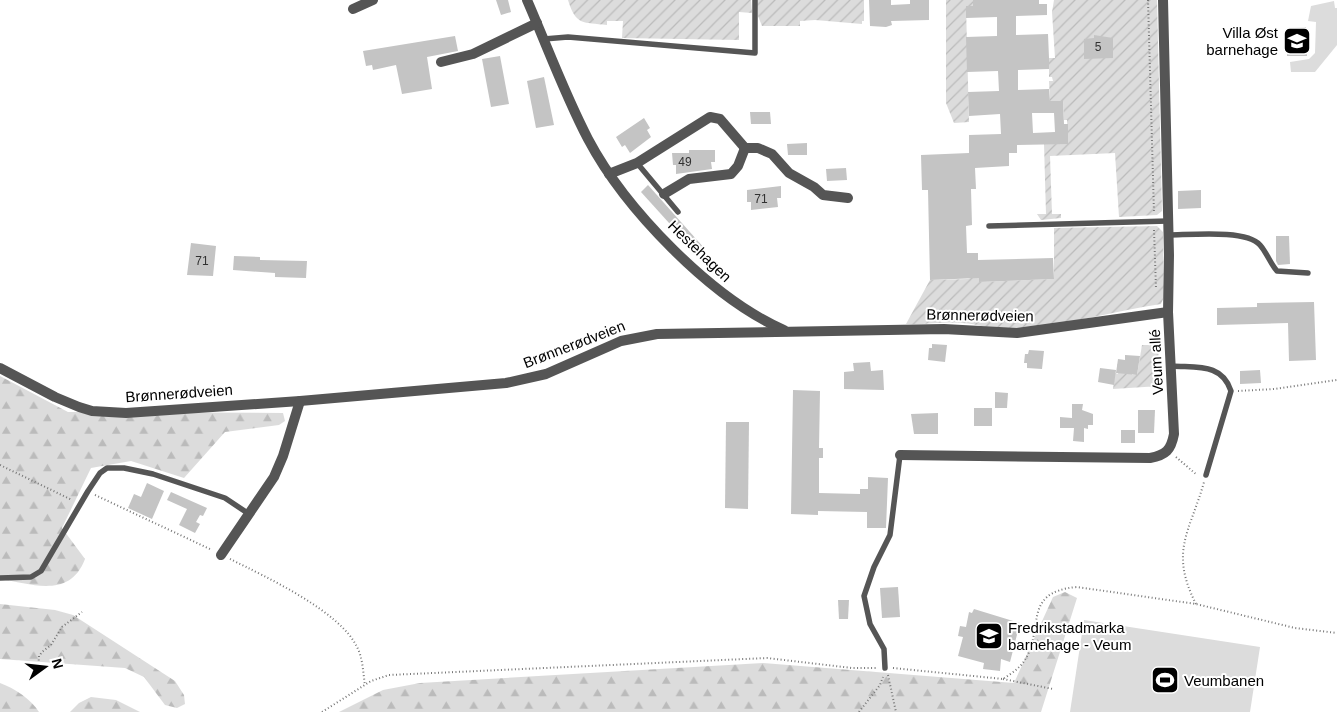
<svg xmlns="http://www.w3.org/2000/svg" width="1337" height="712" font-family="Arial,sans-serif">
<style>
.grass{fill:#dcdcdc}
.forest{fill:url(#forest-firs)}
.garden{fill:url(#garden-furrows)}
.building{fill:#c4c4c4;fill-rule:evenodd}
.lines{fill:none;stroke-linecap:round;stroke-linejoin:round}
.path{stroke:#777;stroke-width:2;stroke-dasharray:1 2.5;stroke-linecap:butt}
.service{stroke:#555;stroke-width:5.5}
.minor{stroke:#555;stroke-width:10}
.labels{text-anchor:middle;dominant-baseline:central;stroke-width:4;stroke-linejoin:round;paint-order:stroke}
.number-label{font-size:12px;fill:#313131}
.poi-label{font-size:15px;fill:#000;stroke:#fff;text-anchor:start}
.street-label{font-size:15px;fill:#000;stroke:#fff}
</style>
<defs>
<pattern id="forest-firs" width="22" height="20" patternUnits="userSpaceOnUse" patternTransform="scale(1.25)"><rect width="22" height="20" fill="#dcdcdc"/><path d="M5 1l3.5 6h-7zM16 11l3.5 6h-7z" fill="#bbb"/></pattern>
<pattern id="garden-furrows" width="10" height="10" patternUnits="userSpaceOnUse" patternTransform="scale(1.25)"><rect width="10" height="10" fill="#dcdcdc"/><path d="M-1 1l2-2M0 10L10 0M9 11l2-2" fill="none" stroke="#bbb"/></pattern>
</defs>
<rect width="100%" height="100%" fill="#fff"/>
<g class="grass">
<polygon points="1334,1 1335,8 1337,8 1337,45 1315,72 1291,72 1290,62 1309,59 1315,53 1316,22 1308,21 1311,6"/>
<polygon points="1084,620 1260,647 1250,712 1070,712"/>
</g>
<g class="forest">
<path d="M 0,376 L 68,412 L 283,413 L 285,421 L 279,425 L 225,432 L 184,478 L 131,461 L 91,468 L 62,528 L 85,559 C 70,599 32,584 0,579 Z"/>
<polygon points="1065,592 1077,598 1041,712 339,712 383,690 420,683 763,663 1014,683 1053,597"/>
<polygon points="0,604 55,610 73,615 175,681 184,695 185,704 177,708 165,705 144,677 125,668 0,659"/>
<path d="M 0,683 C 14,688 31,699 39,712 L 0,712 Z"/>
<polygon points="91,697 116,700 140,712 70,712 79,703"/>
</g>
<g class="garden">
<path d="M 568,0 L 751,0 L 752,13 L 739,12 L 739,40 L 622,38 L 623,21 L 607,21 L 607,25 C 583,22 576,26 568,0 Z"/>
<polygon points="757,0 864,0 864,21 862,21 862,24 815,20 800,21 800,26 762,26 758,16"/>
<polygon points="946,0 973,0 973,6 966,6 969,122 954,123 946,103"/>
<polygon points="1054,0 1157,0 1162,211 1157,215 1119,217 1115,153 1050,156 1052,214 1061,214 1061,218 1041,220 1037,214 1046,214 1044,144 1068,143 1067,120 1064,120 1063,101 1050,101 1049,81 1053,81 1052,77 1049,77 1049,58 1055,58 1052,12"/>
<path d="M 1157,226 L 1163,232 L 1164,297 L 1161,304 C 1110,312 1060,327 1008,329 C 992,330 978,324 963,323 C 944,321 925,325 906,324 L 930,280 L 968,279 L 979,275 L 979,282 L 1054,279 L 1054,228 Z"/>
<polygon points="1142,345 1158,345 1160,386 1113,389 1115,373 1118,374 1117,364 1132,372 1132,375 1137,375"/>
</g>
<g class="building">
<polygon points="496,0 508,0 511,12 501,15"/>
<polygon points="869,0 891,0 891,5 910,4 910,0 929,0 929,20 891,21 892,25 886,27 870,26"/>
<path d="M 973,0 L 1039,0 L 1039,4 L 1047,4 L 1047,15 L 1016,16 L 1016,35 L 1048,34 L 1049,58 L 1049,69 L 1018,70 L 1018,90 L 1049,89 L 1050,101 L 1063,101 L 1064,124 L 1068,124 L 1068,144 L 1017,145 L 1017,153 L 1009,153 L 1009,166 L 975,168 L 976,189 L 971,189 L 972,225 L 966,226 L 967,253 L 978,253 L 978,260 L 1053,258 L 1054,279 L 979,282 L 979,278 L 930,280 L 928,190 L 922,190 L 921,155 L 969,153 L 969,135 L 1001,134 L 1000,114 L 969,116 L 968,92 L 999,91 L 998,71 L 967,72 L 966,37 L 997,36 L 997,17 L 966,18 L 966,6 L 973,6 ZM 1032,113 L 1054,113 L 1055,132 L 1033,133 Z"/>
<polygon points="1306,27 1307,56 1287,56 1287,28"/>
<polygon points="1094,35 1113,38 1113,58 1084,59 1084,39 1094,38"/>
<polygon points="455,36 458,51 427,57 432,89 402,94 396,65 373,70 372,65 366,66 363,51"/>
<polygon points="500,56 509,104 491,107 482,59"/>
<polygon points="544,77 554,125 536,128 527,81"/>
<polygon points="750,112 770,112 771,124 751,124"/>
<polygon points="644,118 650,128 647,130 651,137 630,153 625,145 622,147 616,137"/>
<polygon points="807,143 807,155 788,155 787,144"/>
<polygon points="689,150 715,150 715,162 711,162 712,169 676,174 676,165 673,165 672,153 689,153"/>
<polygon points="846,168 847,180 827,181 826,169"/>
<polygon points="648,185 705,249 698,255 641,192"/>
<polygon points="781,186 781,198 777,198 778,207 751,210 751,202 747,202 747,190"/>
<polygon points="1201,190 1201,208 1178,209 1178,191"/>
<polygon points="1276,236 1289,236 1290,264 1278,265 1276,261"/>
<polygon points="191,243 216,246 213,276 187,275"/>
<polygon points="234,256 260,257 260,260 307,261 306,278 275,277 275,273 233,270"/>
<polygon points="1314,302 1316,360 1289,361 1288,323 1217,325 1217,308 1257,307 1257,303"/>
<polygon points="932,344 947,345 945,362 928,360 929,348 932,348"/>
<polygon points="1029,350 1044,351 1042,369 1027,368 1027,363 1024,363 1025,354 1028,354"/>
<polygon points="1125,355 1140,356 1137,375 1116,373 1118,359 1125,360"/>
<polygon points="870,362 871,371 883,370 884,390 844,389 844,372 854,371 853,363"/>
<polygon points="1100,368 1116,370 1114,385 1098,382"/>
<polygon points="1260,370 1261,383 1240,384 1240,371"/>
<polygon points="793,390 820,391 819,448 823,448 823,458 819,458 819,493 860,494 860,489 868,489 868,477 888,478 886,528 867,528 867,512 818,511 818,515 791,514"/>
<polygon points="995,392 1008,393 1007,408 995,408"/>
<polygon points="1072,404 1083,404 1082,410 1093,414 1093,425 1088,425 1088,429 1084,428 1084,442 1073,441 1074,428 1060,428 1060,417 1072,418"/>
<rect x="974" y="408" width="18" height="18"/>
<polygon points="1138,410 1155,410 1154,433 1138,433"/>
<polygon points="938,413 938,434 914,434 911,414"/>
<polygon points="726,422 749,422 748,509 725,508"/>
<rect x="1121" y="430" width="14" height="13"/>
<polygon points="147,483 164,491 152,519 128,508 134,494 141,497"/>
<polygon points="171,492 207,508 203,516 200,515 196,522 200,524 195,533 179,525 187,509 167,500"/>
<polygon points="898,587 900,617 882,618 880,588"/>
<polygon points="838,600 849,600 848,619 839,619"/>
<polygon points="974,609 1020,623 1010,662 1001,659 1000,671 983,669 984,663 958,656 963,637 958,636 960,626 966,627 969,612 972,613"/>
</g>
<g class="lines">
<g class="path">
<polyline points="1148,0 1154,213"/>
<polyline points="1154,230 1156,288"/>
<polyline points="1238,391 1274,389 1337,380"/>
<polyline points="1176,457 1197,475"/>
<polyline points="0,465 72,500"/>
<polyline points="95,495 212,550"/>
<path d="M 230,559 C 266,577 340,611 357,647 C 363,658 363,673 365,685"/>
<path d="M 1196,604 C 1169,551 1190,532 1204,482"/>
<path d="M 893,668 L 1003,679 C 1009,675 1017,670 1022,664 C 1047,632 1019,592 1077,587 L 1196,604 L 1295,628 L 1337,633"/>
<polyline points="38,671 39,656 42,652 51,645 62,627 82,612"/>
<polyline points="888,675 896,712"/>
<polyline points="1003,679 1053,689"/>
<polyline points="322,712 371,681 389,675 767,658 852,668 876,668"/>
<polyline points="859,712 880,685 883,677"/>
</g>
<g class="service">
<polyline points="544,39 568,37 755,53 755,0"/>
<polyline points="637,163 678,212"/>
<polyline points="989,226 1168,221"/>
<path d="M 1168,235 C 1189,235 1246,229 1260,245 C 1267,253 1270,263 1277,271 L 1308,273"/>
<path d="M 1172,366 C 1197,368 1222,363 1231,391 L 1206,475"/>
<polyline points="0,578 31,577 41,571 88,491 100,473 107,468 124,468 153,474 225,498 249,514"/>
<polyline points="885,668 884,649 870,624 864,596 874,567 890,535 900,455"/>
</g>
<g class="minor">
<path d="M 527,0 C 547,46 565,95 588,139 C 625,209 711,298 784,330"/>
<polyline points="353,9 373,0"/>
<polyline points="441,62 473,54 537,23"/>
<polyline points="609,174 637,163 710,117 720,119 745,148 758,148 772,154 789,173 814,187 823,195 848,198"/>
<polyline points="664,194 689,179 731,174 738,166 745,148"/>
<polyline points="0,368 55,397 79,407 92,411 126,413 300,401 506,383 546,374 621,341 657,334 944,329 1017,333 1168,312"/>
<path d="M 900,455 L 1150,458 C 1166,455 1171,450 1174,434 L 1168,312 L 1169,255 L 1163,0"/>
<polyline points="221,555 274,477 283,456 300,401"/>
</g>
</g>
<defs>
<g id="school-square" transform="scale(1.4375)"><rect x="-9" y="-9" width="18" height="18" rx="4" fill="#000" stroke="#fff"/><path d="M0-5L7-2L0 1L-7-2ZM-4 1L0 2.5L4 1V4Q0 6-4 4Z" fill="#fff"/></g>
<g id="stadium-square" transform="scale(1.4375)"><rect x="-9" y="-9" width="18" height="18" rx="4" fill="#000" stroke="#fff"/><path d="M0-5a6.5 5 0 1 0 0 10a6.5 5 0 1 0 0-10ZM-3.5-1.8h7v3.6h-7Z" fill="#fff"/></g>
</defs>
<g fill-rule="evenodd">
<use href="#school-square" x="1297" y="41"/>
<use href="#school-square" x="989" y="636"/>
<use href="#stadium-square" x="1165" y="680"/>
</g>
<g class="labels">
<g class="number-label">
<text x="1098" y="47">5</text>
<text x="685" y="162">49</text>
<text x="761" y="199">71</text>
<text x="202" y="261">71</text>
</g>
<g class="poi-label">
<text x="1278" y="32" text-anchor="end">Villa Øst<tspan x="1278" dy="17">barnehage</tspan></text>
<text x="1008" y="627">Fredrikstadmarka<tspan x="1008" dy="17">barnehage - Veum</tspan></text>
<text x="1184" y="680">Veumbanen</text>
</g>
<g class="street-label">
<text transform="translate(700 251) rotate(44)">Hestehagen</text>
<text transform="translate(980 315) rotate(1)">Brønnerødveien</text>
<text transform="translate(574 344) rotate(-21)">Brønnerødveien</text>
<text transform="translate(1156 362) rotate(-93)">Veum allé</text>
<text transform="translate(179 393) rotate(-4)">Brønnerødveien</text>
</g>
</g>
<g transform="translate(45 667) rotate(75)" stroke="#ffffff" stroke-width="4" paint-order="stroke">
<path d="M0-4L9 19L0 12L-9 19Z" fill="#000000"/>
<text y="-8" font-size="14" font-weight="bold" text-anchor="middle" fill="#000000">N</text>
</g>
</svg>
